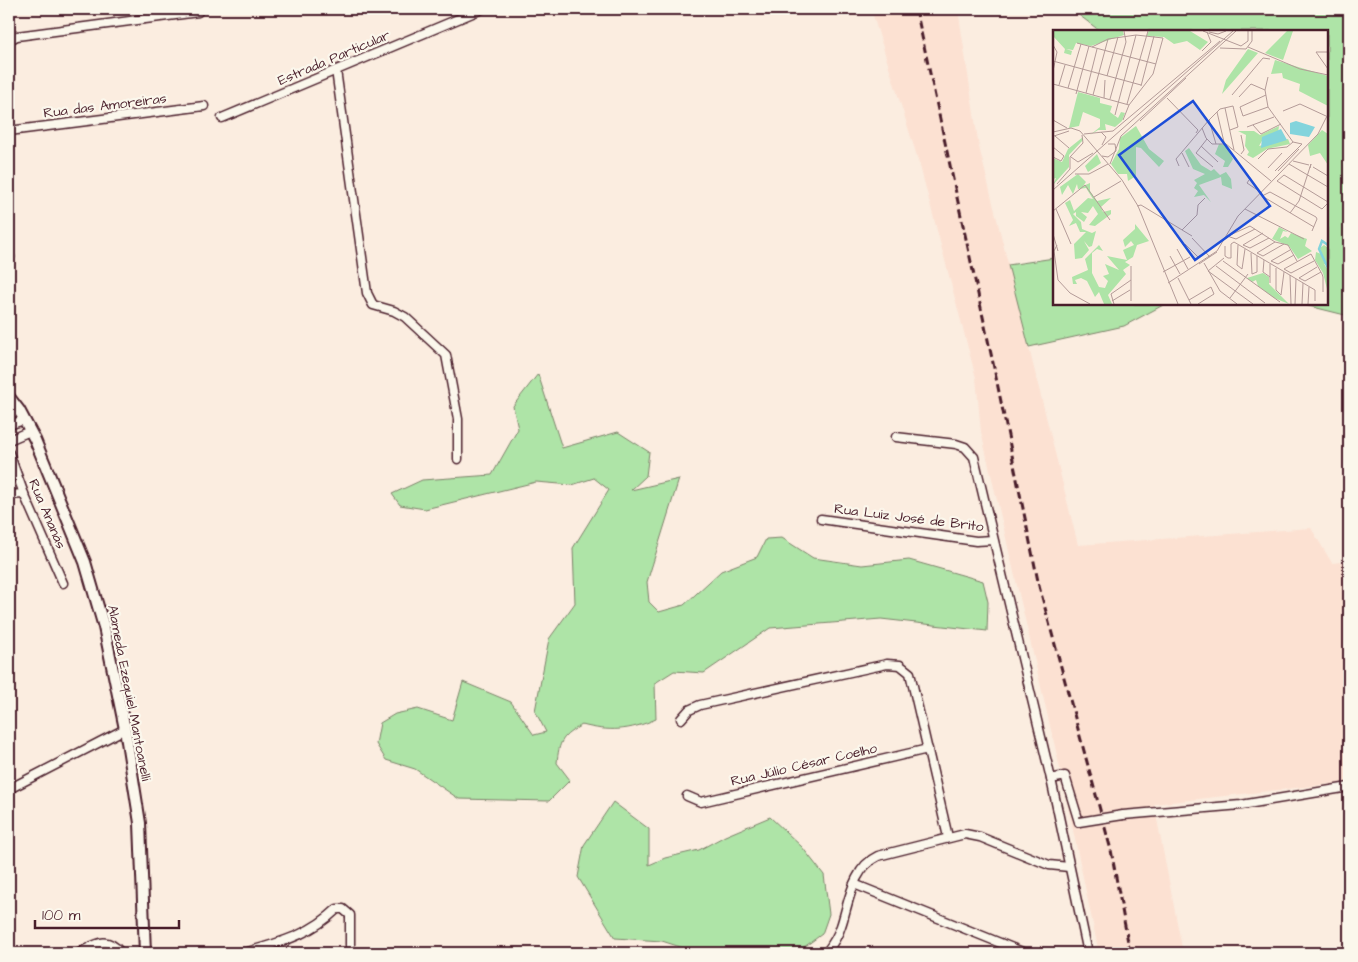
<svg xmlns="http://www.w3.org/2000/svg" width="1358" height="962" font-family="'Architects Daughter',sans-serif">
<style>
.built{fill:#fce1d2}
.green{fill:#aee4a7;stroke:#7c8269}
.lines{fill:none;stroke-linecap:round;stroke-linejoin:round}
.minor-casing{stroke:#4a1f2b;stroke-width:11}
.secondary-casing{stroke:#4a1f2b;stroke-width:14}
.minor{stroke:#fbf7ec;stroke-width:8}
.secondary{stroke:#fbf7ec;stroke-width:10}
.rail{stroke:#4a1f2b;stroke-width:3;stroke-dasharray:8 4;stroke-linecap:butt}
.minor-bridge-casing{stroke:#4a1f2b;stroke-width:11;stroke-linecap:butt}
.minor-bridge{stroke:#fbf7ec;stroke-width:8}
.labels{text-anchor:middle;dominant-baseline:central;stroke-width:4.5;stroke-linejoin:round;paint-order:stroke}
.street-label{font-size:14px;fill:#4a1f2b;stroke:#fbf7ec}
.inset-river{fill:none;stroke:#83d4dc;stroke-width:2.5}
.inset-road{fill:none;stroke:#b49b98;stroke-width:1}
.view{fill:#1d4ed8;fill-opacity:0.15;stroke:#1d4ed8;stroke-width:2.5}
.inset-edge{fill:none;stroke:#4a1f2b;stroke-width:2.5}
</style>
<rect width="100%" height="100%" fill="#fbede0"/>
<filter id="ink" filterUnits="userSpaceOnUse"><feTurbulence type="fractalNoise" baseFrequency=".02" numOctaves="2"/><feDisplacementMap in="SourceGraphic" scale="10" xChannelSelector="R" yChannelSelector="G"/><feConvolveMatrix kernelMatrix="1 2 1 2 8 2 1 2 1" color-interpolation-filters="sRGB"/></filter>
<g filter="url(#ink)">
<polygon class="built" points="871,9 958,9 979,147 1078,545 1311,528 1332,563 1349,561 1349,782 1154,804 1183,953 1099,953 1059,764 981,432 976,378 920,166"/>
<g class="green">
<polygon points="1071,9 1349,9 1349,316 1301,304 1327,304 1327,31 1100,31"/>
<polygon points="1054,258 1054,304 1165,304 1124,326 1029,347 1008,265"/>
<path d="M 538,374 L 562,448 L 618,432 L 649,452 L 646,476 L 631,490 L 679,479 L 647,582 L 649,602 L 659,612 L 684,605 L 721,571 L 757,557 L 766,539 L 782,538 L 813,558 L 862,565 L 909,560 L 983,581 L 988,602 L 987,631 L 881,619 L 770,628 L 704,673 L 674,671 L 655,683 L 656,719 C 629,731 609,732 582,725 C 562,736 559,741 557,763 L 570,780 L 549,801 L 459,799 L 415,769 L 386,760 L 376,744 L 380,723 L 395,714 L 418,709 L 452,720 L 463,682 L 511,702 L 534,735 L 546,732 L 535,711 L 549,639 L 575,603 L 573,548 L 609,490 L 594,478 L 572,485 L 536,482 L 425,509 L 400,505 L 392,494 L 422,480 L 492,475 L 518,429 L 513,406 Z"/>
<polygon points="613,802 649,829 649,865 665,858 699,850 725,836 770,817 802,847 824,875 829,914 822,934 796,953 699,953 662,941 615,938 578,877 584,845"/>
</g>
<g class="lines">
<g class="minor-casing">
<g id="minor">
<polyline points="9,40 17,36 198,12"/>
<polyline points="336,70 367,293 373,305 394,311 405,317 446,355 458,419 458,459"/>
<polyline points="222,118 482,9"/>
<polyline points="9,131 204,106"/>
<polyline points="9,254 10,257"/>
<polyline points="9,414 19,410"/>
<polyline points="9,425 24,420"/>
<polyline points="896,437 956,444 965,447 974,457 1051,779 1088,953"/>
<polyline points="9,440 30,431"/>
<polyline points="9,453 24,494 63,583"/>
<polyline points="9,495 24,494"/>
<polyline points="821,519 976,541 993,540"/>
<polyline points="681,719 689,710 700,705 887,664 900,665 910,673 948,837"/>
<polyline points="1051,779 1065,776 1079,822"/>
<polyline points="9,789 125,729"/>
<polyline points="687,796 701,802 928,749"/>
<polyline points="1123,815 1241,805 1349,787"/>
<polyline points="854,884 1025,953"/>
<path d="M 79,953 C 97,944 106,935 121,953"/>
<path d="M 244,953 C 280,942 309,936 337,909 L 343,909 L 350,915 L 350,945"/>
<path d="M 826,953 C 832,945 838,936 841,926 C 849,903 852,868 878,856 L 965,834 L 980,837 L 1049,865 L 1069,867"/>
</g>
</g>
<g class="secondary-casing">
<polyline id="secondary" points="9,397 19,410 35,440 85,562 104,627 125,729 140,823 145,953"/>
</g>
<use href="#minor" class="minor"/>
<use href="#secondary" class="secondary"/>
<polyline class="rail" points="916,9 993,363 1039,586 1111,850 1130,953"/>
<g class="minor-bridge-casing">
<polyline id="minor-bridge" points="1079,822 1123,815"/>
</g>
<use href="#minor-bridge" class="minor-bridge"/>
</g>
</g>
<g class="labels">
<g class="street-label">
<text transform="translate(334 58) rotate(-23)">Estrada Particular</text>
<text transform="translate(105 106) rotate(-7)">Rua das Amoreiras</text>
<text transform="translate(47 514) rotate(67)">Rua Ananás</text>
<text transform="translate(909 518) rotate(7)">Rua Luiz José de Brito</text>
<text transform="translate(129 693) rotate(79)">Alameda Ezequiel Mantoanelli</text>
<text transform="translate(804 765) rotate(-13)">Rua Júlio César Coelho</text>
</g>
</g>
<g transform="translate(1053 30)">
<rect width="275" height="275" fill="#fbede0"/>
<path d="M 0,1 L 70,1 L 71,5 L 38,16 L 23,13 L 20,20 L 13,19 L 19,21 L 18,25 L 11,23 L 12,19 L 0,6 ZM 96,1 L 137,1 L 155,12 L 147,20 L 134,11 L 121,14 L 111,7 L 93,6 ZM 234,1 L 240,1 L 230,30 L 212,23 ZM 195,19 L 205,23 L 169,64 L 173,50 ZM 222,30 L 275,46 L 275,76 L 246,61 L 247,54 L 230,48 L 229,43 L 218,44 ZM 25,62 L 47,68 L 47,73 L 59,76 L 57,82 L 65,88 L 68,82 L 72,83 L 69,91 L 62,97 L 52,94 L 53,100 L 45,100 L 37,105 L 47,97 L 47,89 L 30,82 L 26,96 L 16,98 ZM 83,96 L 96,119 L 111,131 L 106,137 L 88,118 L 83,117 L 83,146 L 75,151 L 74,144 L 65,144 L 58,134 L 66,119 L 67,108 ZM 226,96 L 225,103 L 210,109 L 206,116 L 235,109 L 237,114 L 214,119 L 200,128 L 194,125 L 196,122 L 192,116 L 193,105 L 185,101 L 201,101 L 207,105 ZM 269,100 L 275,104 L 275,135 L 267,123 L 257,126 L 255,115 ZM 30,107 L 30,110 L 16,125 L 16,137 L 0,155 L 3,148 L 0,149 L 0,128 L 9,132 L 15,119 ZM 166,114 L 173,115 L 180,129 L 175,137 L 170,137 L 172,131 L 162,124 ZM 136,118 L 148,135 L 158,141 L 161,139 L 167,145 L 173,142 L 178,149 L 179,159 L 169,155 L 168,147 L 146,155 L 158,172 L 151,165 L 141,167 L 145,161 L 141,158 L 144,153 L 141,150 L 152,144 L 140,139 L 132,121 ZM 44,124 L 48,133 L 35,142 L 32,136 ZM 25,144 L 33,152 L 30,156 L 37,153 L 37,161 L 44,171 L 58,168 L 48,177 L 50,182 L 58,180 L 58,184 L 42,196 L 36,195 L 45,184 L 40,176 L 35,183 L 28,182 L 34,187 L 31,192 L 23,186 L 23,182 L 20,184 L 28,192 L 29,199 L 39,203 L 43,201 L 39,216 L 36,217 L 31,211 L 36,220 L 29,228 L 22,229 L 21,214 L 33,202 L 27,202 L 23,193 L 16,196 L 20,190 L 12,173 L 17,170 L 21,181 L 35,168 L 40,169 L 33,158 L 25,159 L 24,154 L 20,164 L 15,155 L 9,165 L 7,157 L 0,162 ZM 82,194 L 96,211 L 84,215 L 80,227 L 72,232 L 77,235 L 70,240 L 73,244 L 55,265 L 59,274 L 51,274 L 46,262 L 42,267 L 34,251 L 28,248 L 22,250 L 24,254 L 20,254 L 19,247 L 35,240 L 32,229 L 46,215 L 50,221 L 44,219 L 39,223 L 39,243 L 46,257 L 52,258 L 55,251 L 50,246 L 56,244 L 52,234 L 66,240 L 54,226 L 74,230 L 70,220 L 81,215 L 78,211 L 72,217 L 70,210 L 82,199 ZM 226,197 L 235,202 L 230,201 L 227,209 L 232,206 L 235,208 L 238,203 L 254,209 L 252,216 L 259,221 L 245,229 L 236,216 L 219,209 ZM 271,215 L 275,218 L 275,236 L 271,234 L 275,240 L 274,259 L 270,243 L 262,230 L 263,222 L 268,224 L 267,218 ZM 210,243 L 216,247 L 216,254 L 236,274 L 221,268 L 205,256 L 203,250 L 199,252 L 194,248 Z" fill="#aee4a7"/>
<path d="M 243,91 L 262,97 L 256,107 L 237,104 L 237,93 ZM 228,99 L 234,110 L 208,118 L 209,107 Z" fill="#83d4dc"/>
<path class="inset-river" d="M 275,215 L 269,211 L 266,219 L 275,238"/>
<path class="inset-road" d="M 150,1 L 188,16 L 195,11 L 195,1M 156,2 L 165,4 L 173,1M 24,13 L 103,34M 0,15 L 4,22 L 0,41M 39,17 L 55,9 L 83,5 L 110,8 L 100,44 L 76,75 L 70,90M 195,17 L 247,39 L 275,45M 167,18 L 193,19 L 199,11 L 199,1M 149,21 L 158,12 L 154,2M 275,22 L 263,22 L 275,39M 0,31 L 88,55M 54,46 L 65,7M 215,47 L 212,60 L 215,77 L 240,112M 0,54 L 76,75M 6,55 L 12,35M 88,56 L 101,6M 15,58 L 28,14M 33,63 L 44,19M 23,64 L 36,16M 40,65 L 55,9M 179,65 L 210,28 L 217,29M 213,65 L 187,77 L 190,86 L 215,77M 186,67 L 198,54 L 212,60M 51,68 L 52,50M 114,68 L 145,100 L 143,103M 57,69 L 73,12 L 71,1M 74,74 L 95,1M 172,78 L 181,120M 230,81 L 247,74 L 273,86M 164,82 L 171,112M 62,85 L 83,5M 0,90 L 14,98M 156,90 L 163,114M 87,91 L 133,48M 200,95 L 208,104 L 228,94M 194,97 L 221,87M 149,98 L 153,108 L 159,114 L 173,114 L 218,151M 0,102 L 18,98 L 27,101 L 69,150 L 85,176 L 125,274M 48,102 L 53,107 L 49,115M 31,104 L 60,101 L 167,11M 188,105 L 191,120 L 188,124M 1,106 L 16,101M 2,106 L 16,118M 154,109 L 143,123 L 160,137M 148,116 L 165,132M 0,117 L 11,126 L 8,131 L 0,127M 129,123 L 136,137M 49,126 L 55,127 L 63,121 L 62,114 L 55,114M 18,127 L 25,132 L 40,123M 205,129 L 215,119 L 234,117 L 240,112M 240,131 L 256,135M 57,134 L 68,106 L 183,1M 236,134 L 275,157M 126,136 L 123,129 L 156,90 L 167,79 L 180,76 L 185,97 L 177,100M 260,137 L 275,146M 215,138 L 229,123M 222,141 L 249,114 L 240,112M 225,141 L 246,119M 22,144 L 36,144 L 55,134M 196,150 L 194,153 L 209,163M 4,154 L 17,139 L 17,127 L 30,113 L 29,105M 0,160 L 180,1M 41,167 L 68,151M 275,172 L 231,145 L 224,151 L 269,179 L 275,173M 84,176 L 88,175 L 139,206M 3,179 L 18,214M 192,179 L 251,209M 0,181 L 32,155 L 57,190M 237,183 L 246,171 L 258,134 L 257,138M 129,200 L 144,185 L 145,175 L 152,168M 259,201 L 264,189 L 263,187 L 217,162 L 209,166 L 261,197M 210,203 L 190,215 L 197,218 L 216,208M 0,204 L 5,221M 174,206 L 183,209 L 202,199M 175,206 L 197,196 L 222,212 L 235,215 L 244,231M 139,208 L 157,227M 222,212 L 204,223 L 210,226 L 231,214M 132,214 L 145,227 L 153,222M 4,215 L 1,221 L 5,250 L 17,263 L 37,274M 185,215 L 184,235 L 189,239 L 192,219M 172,216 L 172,226 L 175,228 L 178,228 L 178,214 L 181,212 L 262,260 L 262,271M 124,219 L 135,239M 237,220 L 218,231 L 225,234 L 241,225M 198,223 L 199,244 L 204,242 L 204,226M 117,226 L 127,244M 171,228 L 155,241 L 200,274M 211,230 L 210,242 L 217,247M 170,231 L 227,272M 261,231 L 238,243 L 231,239 L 258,224 L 269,244 L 270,247 L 270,262M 151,233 L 167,261 L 184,274M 146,234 L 164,222M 78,236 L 78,271M 163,236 L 212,273M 264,237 L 246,248 L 252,251 L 268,242M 223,238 L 223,260 L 228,265 L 231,242M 110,242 L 137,227M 237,245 L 238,274M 125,248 L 138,274M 115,253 L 164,221 L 185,186 L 265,104 L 275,84M 217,253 L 217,234M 177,268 L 195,244M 136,270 L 158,257 L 161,264 L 145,274M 59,271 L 77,260M 61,274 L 58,264 L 78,250M 242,274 L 243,249M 249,274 L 250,253M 255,274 L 256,257"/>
<path class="view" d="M 140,71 L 217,176 L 142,230 L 66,125 Z"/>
<rect width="275" height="275" class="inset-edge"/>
</g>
<rect width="1358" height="962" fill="none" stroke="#fbf7ec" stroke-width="30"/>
<rect x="15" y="15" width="1328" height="932" fill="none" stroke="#4a1f2b" stroke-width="2" filter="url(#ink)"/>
<path d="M35 920v8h144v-8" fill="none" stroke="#4a1f2b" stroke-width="2.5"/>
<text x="42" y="920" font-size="15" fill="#4a1f2b" stroke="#fbf7ec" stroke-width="4" paint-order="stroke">100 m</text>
</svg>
